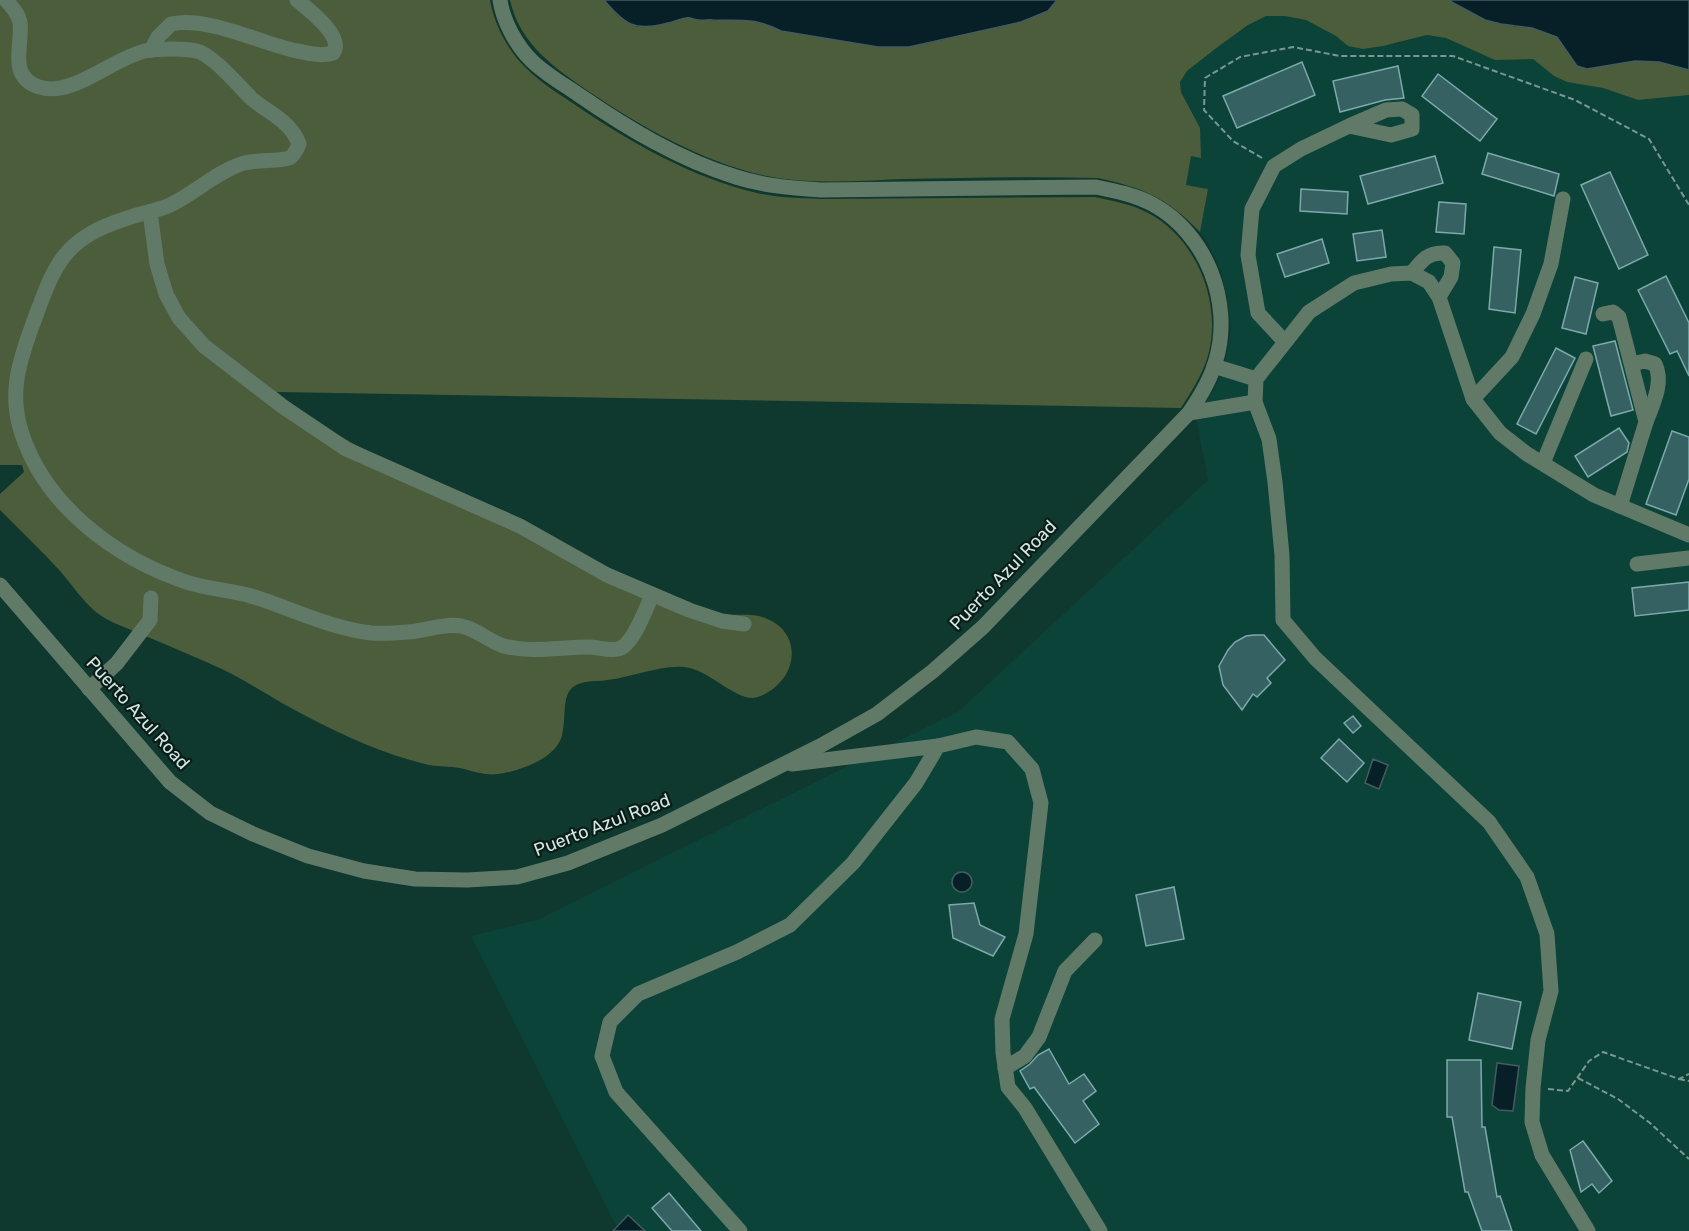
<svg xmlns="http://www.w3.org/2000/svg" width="1689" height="1231" font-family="Rubik,sans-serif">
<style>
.built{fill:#0c4339}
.green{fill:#4b5d3b}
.water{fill:#072028;stroke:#445c60;stroke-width:1.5}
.building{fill:#356163;stroke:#7ca9ab;stroke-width:1.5}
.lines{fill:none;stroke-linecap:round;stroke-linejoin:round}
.path{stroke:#799891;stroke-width:2;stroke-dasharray:6 3;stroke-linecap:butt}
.minor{stroke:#617a68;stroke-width:15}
.labels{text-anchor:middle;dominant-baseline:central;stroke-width:4.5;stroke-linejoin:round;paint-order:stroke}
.street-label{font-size:18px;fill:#d1e7e1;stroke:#0b1c18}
</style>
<rect width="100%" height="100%" fill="#0f382f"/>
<polygon class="built" points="1266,16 1285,16 1306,20 1336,36 1348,46 1395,44 1427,35 1446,38 1473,50 1509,59 1533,59 1554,76 1567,82 1603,88 1638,100 1689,95 1689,1231 621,1231 613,1220 471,936 537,920 959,711 1208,480 1196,418 1215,388 1225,364 1231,329 1229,307 1221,272 1209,245 1200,232 1208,189 1186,185 1191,156 1194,115 1181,92 1180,82 1187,71 1215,49 1248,25"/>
<g class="green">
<path d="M 0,0 L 490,0 C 494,24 508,51 526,68 C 541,83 559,94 577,106 C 631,143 693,178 757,193 C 778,198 799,198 821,199 L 1095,197 C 1113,201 1132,204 1148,213 C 1197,238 1224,306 1207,359 C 1201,377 1191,392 1181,408 L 277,392 C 326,435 387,460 445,489 C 522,527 599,565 678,598 C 694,604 712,614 730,615 C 746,615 760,613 775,623 C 799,639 796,671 774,688 C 769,692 761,697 753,698 C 734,698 711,673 690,668 C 665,662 627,680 598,681 C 555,681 569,708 562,736 C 555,759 520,771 498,774 C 485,776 473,771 460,768 C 450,766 439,767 429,765 C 386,755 344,736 306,716 C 278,702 252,684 224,670 C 196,657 167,645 138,633 C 125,627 108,622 96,612 C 83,601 72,585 60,571 C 41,550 20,530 0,510 L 0,494 L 24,472 L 22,465 L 0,465 Z"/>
<path d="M 510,0 L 604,0 L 618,16 L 637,27 L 649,27 L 689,17 L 700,20 L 727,21 L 744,19 L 768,25 L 781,31 L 878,47 L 909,47 L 943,40 L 1048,11 L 1057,0 L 1448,0 L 1485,20 L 1517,27 L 1532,28 L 1557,37 L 1577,66 L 1587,69 L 1635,61 L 1659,62 L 1689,70 L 1689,95 L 1638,100 L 1603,88 L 1567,82 L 1554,76 L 1533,59 L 1495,60 L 1446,38 L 1427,35 L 1383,46 L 1363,49 L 1348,46 L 1336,36 L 1306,20 L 1285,16 L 1266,16 L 1248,25 L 1215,49 L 1187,71 L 1180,82 L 1181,92 L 1200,128 L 1201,158 L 1191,156 L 1186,185 L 1208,189 L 1200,232 C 1167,198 1144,188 1098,178 C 1033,176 968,178 903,179 C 857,181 807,185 762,175 C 701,161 642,127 591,93 C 555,68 520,45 510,0 Z"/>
</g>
<g class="water">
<path d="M 604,0 L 1057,0 L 1048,11 L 1021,22 L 909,47 L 878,47 L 781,31 C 753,17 742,21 713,20 C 708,19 704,21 699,20 C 694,20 691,17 686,18 C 679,19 674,22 668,23 C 635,32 625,25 604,0 Z"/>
<polygon points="1448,0 1689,0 1689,70 1659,62 1635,61 1587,69 1577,66 1557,37 1532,28 1501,24 1485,20"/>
<polygon points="1373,759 1388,765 1379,789 1365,783"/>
<circle cx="962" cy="882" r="10"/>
<polygon points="1497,1063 1519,1066 1513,1111 1499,1110 1492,1105"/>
<polygon points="628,1215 645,1231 613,1231"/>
</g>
<g class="building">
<polygon points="1302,62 1315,95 1237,128 1223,96"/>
<polygon points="1398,66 1404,98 1385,100 1340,112 1333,81"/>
<polygon points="1438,74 1497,119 1480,141 1422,96"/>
<polygon points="1488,153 1559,174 1554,196 1482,174"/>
<polygon points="1435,156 1443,183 1368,204 1360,176"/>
<polygon points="1610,172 1648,255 1619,269 1581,185"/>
<polygon points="1301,189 1348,192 1347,214 1300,211"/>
<polygon points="1439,202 1466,204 1464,234 1436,232"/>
<polygon points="1382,230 1386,257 1357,261 1353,234"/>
<polygon points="1322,239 1329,263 1285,277 1277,254"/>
<polygon points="1494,247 1521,250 1515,313 1489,309"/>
<polygon points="1666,276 1689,323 1689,376 1677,351 1670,354 1638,290"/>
<polygon points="1575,277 1598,283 1586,334 1562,328"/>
<polygon points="1615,341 1633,410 1611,416 1593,346"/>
<polygon points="1556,348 1575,358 1536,434 1517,424"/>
<polygon points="1619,428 1629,443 1627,452 1588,477 1575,456"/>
<polygon points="1672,431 1689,437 1689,479 1676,515 1646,504"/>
<polygon points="1689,582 1689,610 1635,616 1632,588"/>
<polygon points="1254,635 1264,635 1285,660 1267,678 1271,683 1257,697 1253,694 1242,710 1223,685 1219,666 1228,650 1235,642 1246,636"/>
<polygon points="1353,716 1361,726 1353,733 1344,723"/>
<polygon points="1339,739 1364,763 1347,782 1321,758"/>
<polygon points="1174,887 1184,939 1146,946 1136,895"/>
<polygon points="974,903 980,925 1005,937 993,956 953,938 949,905"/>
<polygon points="1478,993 1521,1002 1512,1049 1469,1040"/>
<polygon points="1049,1049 1069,1084 1084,1074 1096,1091 1083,1101 1099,1124 1075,1143 1034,1087 1030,1089 1020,1071 1030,1064 1038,1055"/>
<polygon points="1447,1060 1481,1060 1482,1127 1485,1127 1497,1197 1500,1196 1512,1231 1482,1231 1468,1192 1465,1192 1452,1117 1447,1117"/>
<polygon points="1583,1141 1612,1181 1599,1193 1592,1184 1581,1192 1570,1150"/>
<polygon points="669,1193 701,1231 672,1231 652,1208"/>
</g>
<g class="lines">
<g class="path">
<polyline points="1262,158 1233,141 1204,110 1205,78 1240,57 1293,47 1340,56 1453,56 1575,100 1649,139 1689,205"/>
<polyline points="1578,1078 1618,1099 1650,1123 1689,1159"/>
<polyline points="1679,1079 1689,1081"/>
<polyline points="1548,1089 1568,1091 1589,1061 1603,1052 1679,1079 1689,1074"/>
</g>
<g class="minor">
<path d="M 6,0 C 11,6 19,14 20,23 C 23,46 7,76 39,87 C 72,98 113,58 145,51 C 154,49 163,49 172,49 C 181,49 192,49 200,52 C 217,60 237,84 251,98 C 268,113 291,121 299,144 C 297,149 294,156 289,158 C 278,162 255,159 241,164 C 215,173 194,194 168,206 C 155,211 141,213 128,218 C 60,239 54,267 31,329 C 18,365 9,396 22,434 C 46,507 116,558 186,582 C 207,589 230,590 251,596 C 291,608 329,628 371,633 C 383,634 396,633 408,632 C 425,631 443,623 461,626 C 477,629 488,641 504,646 C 531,653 561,647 588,647 C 598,647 609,651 618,649 C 633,646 646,608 652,595"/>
<path d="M 151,50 L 158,37 L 171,24 C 208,16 259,43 297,51 C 309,53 320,57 333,53 C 345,37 308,9 297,0"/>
<polyline points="150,212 157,264 166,294 179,318 204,346 282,406 346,449 520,526 607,575 689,610 722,621 744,624"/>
<path d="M 1412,273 C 1422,260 1428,252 1445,253 L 1453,263 L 1451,277 L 1439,297"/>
<polyline points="1603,314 1613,312 1619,317 1646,422 1620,506"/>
<polyline points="1285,342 1258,313 1248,255 1252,209 1274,166 1301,149 1349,126 1391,135 1412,129 1412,115 1402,109 1386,110 1349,126"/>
<path d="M 1632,364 L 1645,361 L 1655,364 C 1664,382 1653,404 1646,422"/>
<polyline points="1214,366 1256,379"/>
<polyline points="1473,399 1512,357 1533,314 1551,264 1563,199"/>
<polyline points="1189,413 1255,402"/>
<polyline points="1543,463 1586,359"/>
<polyline points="1637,564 1689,558"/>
<path d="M 0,585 L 170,782 L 210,813 L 253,834 L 308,856 L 364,871 L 415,879 L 467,880 L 517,877 L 568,863 L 662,825 L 820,746 L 877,714 L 933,671 L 983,627 L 1189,413 C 1200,397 1211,379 1216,360 C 1233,302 1206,234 1154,205 C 1136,195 1116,191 1096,187 L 821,190 C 792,188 764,186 736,177 C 680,160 627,128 579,95 C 563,84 545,74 531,60 C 516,45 503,21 500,0"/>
<polyline points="89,689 117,663 150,620 151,598"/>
<polyline points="792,764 938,746"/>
<polyline points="1005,1068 1025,1056 1039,1037 1065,971 1095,940"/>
<polyline points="740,1231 616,1092 602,1056 610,1022 638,994 737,952 790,925 853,863 916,783 938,746 976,737 1008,742 1032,769 1041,803 1026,934 1002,1019 1003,1053 1008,1087 1025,1108 1100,1231"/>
<polyline points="1588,1231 1542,1155 1532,1122 1533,1088 1538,1040 1551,991 1547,934 1527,877 1489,822 1315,658 1283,620 1282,555 1275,482 1269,439 1255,402 1256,379 1309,312 1354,283 1391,274 1412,273 1429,282 1439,297 1473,399 1500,433 1527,454 1594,495 1689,535"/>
</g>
</g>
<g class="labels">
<g class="street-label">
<text transform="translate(1003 575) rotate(-46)">Puerto Azul Road</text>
<text transform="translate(138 713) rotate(48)">Puerto Azul Road</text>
<text transform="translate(602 825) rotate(-21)">Puerto Azul Road</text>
</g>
</g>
</svg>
